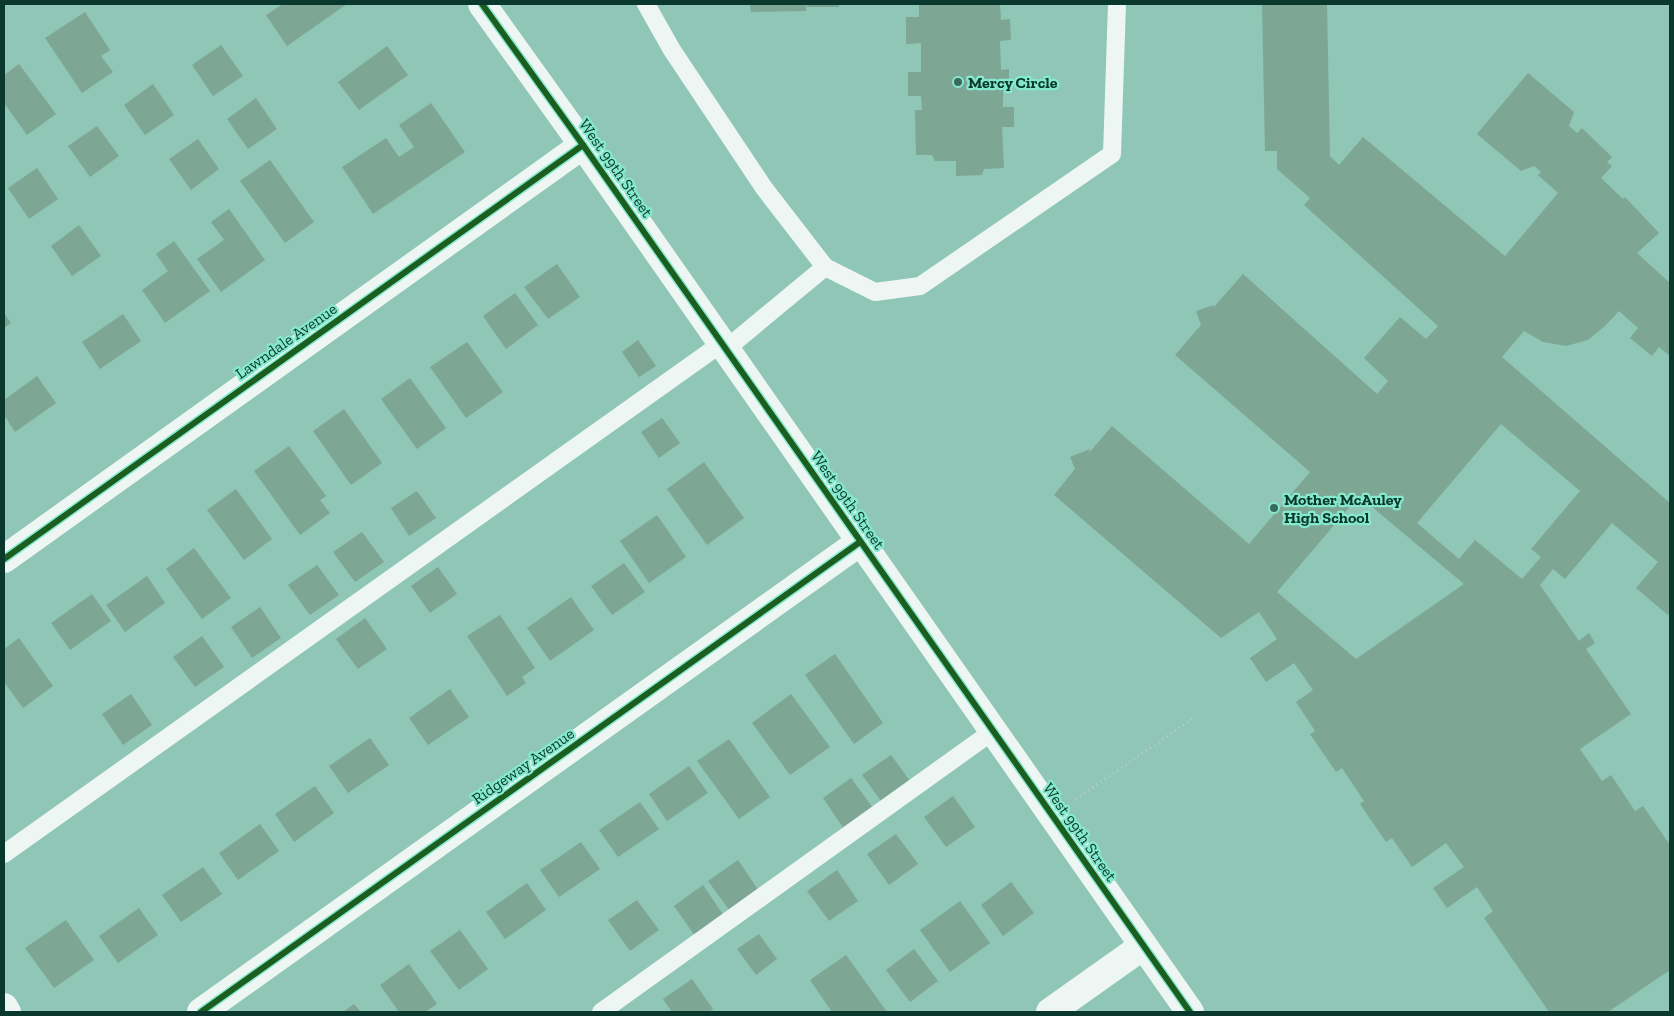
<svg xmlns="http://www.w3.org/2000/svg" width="1674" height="1016" font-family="'Zilla Slab',serif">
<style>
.building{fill:#7ea694;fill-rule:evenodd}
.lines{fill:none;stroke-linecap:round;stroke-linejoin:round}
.path{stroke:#bbcec8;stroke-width:3;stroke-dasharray:1 4;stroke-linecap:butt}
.lane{stroke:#eef6f4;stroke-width:18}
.street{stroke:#eef6f4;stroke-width:28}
.secondary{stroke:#eef6f4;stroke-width:28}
.cycleway-casing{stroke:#85eacd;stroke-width:9}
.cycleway{stroke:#1b5e20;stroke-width:6}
.poi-dot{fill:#396a5d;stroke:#85eacd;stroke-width:2}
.labels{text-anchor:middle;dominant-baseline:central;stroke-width:4.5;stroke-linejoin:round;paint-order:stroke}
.poi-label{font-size:16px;font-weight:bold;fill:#0b382d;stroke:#85eacd;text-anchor:start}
.street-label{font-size:16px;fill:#0b382d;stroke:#85eacd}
</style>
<rect width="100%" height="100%" fill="#8fc6b6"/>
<g class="building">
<polygon points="283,4 347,4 287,46 266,15"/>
<polygon points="750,4 806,4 806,11 751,12"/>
<rect x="807" y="4" width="32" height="3"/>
<polygon points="919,4 1000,4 1001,20 1010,19 1011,40 1000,41 1001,70 1009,69 1009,91 1003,91 1003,107 1014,107 1014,127 1002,127 1004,168 984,169 982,175 956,176 956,161 935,161 932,155 916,155 915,110 922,110 921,96 908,96 908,72 921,72 921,43 906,44 906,17 919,17"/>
<path d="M 1262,4 L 1327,4 L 1330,156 L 1339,165 L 1363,137 L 1505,256 L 1558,193 L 1538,175 L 1541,172 L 1534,166 L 1521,171 L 1477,134 L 1528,73 L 1574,112 L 1569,126 L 1577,133 L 1582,128 L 1612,157 L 1607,162 L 1612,166 L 1601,178 L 1623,199 L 1625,197 L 1659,233 L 1637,253 L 1670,283 L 1670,356 L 1659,347 L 1652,356 L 1630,338 L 1638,328 L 1619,311 L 1605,326 L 1588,340 L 1566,346 L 1543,342 L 1524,331 L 1502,357 L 1670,503 L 1670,612 L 1668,615 L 1636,588 L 1658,562 L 1612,523 L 1565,579 L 1553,569 L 1540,585 L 1579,641 L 1589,633 L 1595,643 L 1586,649 L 1631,714 L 1580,749 L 1602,781 L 1611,775 L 1635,811 L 1643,806 L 1670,845 L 1670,970 L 1608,1012 L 1549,1012 L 1484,918 L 1493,911 L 1477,887 L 1447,908 L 1433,888 L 1464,867 L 1446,843 L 1412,867 L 1392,838 L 1386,842 L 1360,804 L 1364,801 L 1342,768 L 1336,772 L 1310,734 L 1315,731 L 1296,702 L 1313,690 L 1294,663 L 1266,682 L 1250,658 L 1277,639 L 1259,612 L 1221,638 L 1054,495 L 1075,469 L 1070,457 L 1090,449 L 1089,453 L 1112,426 L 1249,544 L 1310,472 L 1175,355 L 1201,325 L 1196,311 L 1214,305 L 1213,308 L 1243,274 L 1377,394 L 1388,381 L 1364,358 L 1400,317 L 1426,339 L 1438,326 L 1304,205 L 1310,198 L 1277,169 L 1277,151 L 1265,151 ZM 1501,424 L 1580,491 L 1531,549 L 1541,557 L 1522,579 L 1475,540 L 1459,559 L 1417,523 ZM 1359,496 L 1464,584 L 1356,659 L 1277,592 Z"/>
<polygon points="85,12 110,50 101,56 113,72 82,93 45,38"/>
<polygon points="221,45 243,76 213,96 192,65"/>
<polygon points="387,46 408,75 359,110 338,82"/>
<polygon points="19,64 56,114 27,135 4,103 4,75"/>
<polygon points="153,84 174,115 145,135 124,105"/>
<polygon points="256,98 277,129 248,149 227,119"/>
<polygon points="431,103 465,152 373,214 342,167 386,138 399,157 414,147 399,125"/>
<polygon points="97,126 119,156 90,177 68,146"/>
<polygon points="198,139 219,169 191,190 169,159"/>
<polygon points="270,160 314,222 285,243 240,181"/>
<polygon points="37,168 58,199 29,219 8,188"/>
<polygon points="229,209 265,260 221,292 197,259 224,240 211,222"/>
<polygon points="79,225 101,256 72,276 51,246"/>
<polygon points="174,241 210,291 165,323 142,290 168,271 156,254"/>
<polygon points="557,264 580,297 548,319 524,287"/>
<polygon points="515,293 538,325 506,349 483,316"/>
<polygon points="4,313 11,323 4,328"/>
<polygon points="123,314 141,341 100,369 82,342"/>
<polygon points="638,340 656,366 639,377 622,352"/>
<polygon points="467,342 503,392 466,418 430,367"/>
<polygon points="37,376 56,403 15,432 4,415 4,400"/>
<polygon points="410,378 446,428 417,449 381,399"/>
<polygon points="344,409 382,463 351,485 313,431"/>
<polygon points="662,418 680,443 659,458 641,432"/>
<polygon points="289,446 326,496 320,500 330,513 300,535 254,471"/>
<polygon points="704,462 744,518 707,545 667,489"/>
<polygon points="236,489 272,539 244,560 207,510"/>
<polygon points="417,491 436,518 409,536 391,508"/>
<polygon points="657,515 686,557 649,583 620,541"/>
<polygon points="362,532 384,562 355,582 333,552"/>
<polygon points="194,548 231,598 202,619 166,569"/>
<polygon points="624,563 645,592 612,615 591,586"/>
<polygon points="317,565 339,595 310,615 288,585"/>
<polygon points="438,567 457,594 430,613 411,586"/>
<polygon points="147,576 165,603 125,632 106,605"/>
<polygon points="92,594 111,621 70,650 51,623"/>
<polygon points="571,597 594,630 550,661 527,628"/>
<polygon points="260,607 281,638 252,658 231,627"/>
<polygon points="500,615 535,668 522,677 526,683 507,696 467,636"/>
<polygon points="365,618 387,649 358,669 336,639"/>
<polygon points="202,636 224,667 195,687 173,657"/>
<polygon points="19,638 53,686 23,708 4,682 4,649"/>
<polygon points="835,654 883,723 854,744 805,675"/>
<polygon points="450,689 469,717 428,745 409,718"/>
<polygon points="131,694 152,725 123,745 102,714"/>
<polygon points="791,694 830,747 790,775 752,723"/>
<polygon points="370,738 389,765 348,793 329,766"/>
<polygon points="729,739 770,797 739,819 697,761"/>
<polygon points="891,755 913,785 884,805 862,775"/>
<polygon points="689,766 708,793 667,821 649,794"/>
<polygon points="851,778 873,808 844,829 823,798"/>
<polygon points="315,786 334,813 294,842 275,814"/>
<polygon points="953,796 975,827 946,847 924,817"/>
<polygon points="640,802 659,829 618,857 599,830"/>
<polygon points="260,824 279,851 238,880 219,853"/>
<polygon points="896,834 918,864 889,885 867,854"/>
<polygon points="581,842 600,869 559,897 540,870"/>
<polygon points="738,860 759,891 730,911 708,881"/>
<polygon points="203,867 222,894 181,922 162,895"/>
<polygon points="837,870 858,901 829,921 807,891"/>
<polygon points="1011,882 1034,913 1003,936 981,905"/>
<polygon points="527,883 546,910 505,939 486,912"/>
<polygon points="703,885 724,916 695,936 674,906"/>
<polygon points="637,900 659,930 630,951 608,920"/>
<polygon points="960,901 990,943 950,972 920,930"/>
<polygon points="139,908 158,935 118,963 99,936"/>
<polygon points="66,920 94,960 54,988 25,948"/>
<polygon points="460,930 488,969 459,990 430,951"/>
<polygon points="759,934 777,959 756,975 737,949"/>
<polygon points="914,949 938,981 910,1002 886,970"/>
<polygon points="846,955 887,1012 832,1012 810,980"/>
<polygon points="409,964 437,1004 425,1012 399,1012 380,985"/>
<polygon points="692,979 713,1009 709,1012 672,1012 663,999"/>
<polygon points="354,1004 361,1012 343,1012"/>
</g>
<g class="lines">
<polyline class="path" points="1076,799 1195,717"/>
<g class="lane">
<polyline points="646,4 672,50 764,188 825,267 726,349"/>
<polyline points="825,267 875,292 920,286 1112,154 1117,4"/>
<polyline points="4,854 722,343"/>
<polyline points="601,1012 993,731"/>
</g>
<g class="street">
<polyline points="4,559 583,145"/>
<polyline points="4,1007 7,1012"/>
<polyline points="201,1012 860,542"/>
<polyline points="1050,1012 1143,946"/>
</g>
<polyline class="secondary" points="482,4 583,145 1190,1012"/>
<g class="cycleway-casing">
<g id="cycleway">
<polyline points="482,4 583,145 1190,1012"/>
<polyline points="4,559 583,145"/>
<polyline points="201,1012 860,542"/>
</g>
</g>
<use href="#cycleway" class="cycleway"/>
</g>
<g class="poi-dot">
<circle cx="958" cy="82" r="5"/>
<circle cx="1274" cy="508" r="5"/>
</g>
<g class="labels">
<g class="poi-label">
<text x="968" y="82">Mercy Circle</text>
<text x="1284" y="499">Mother McAuley<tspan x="1284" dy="18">High School</tspan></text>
</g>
<g class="street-label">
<text transform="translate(616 168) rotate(55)">West 99th Street</text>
<text transform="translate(286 341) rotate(-35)">Lawndale Avenue</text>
<text transform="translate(848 500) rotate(55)">West 99th Street</text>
<text transform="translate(523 766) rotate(-35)">Ridgeway Avenue</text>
<text transform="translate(1080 832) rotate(55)">West 99th Street</text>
</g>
</g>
<rect width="1674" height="1016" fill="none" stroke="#0b382d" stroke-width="10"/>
</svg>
